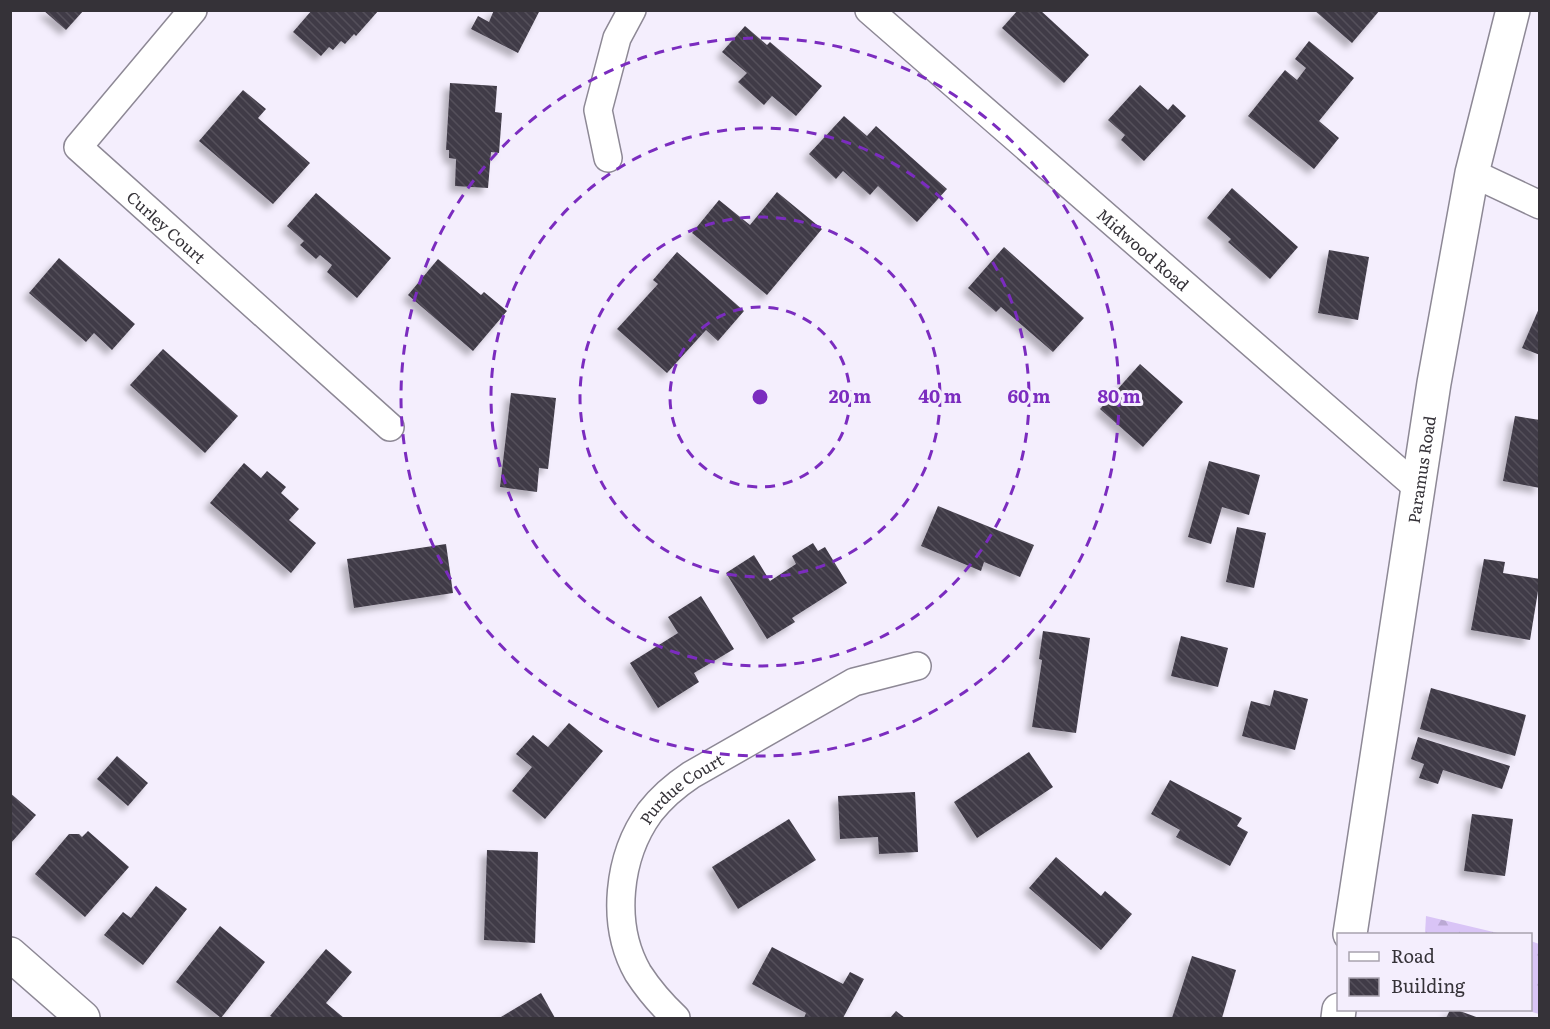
<svg xmlns="http://www.w3.org/2000/svg" width="1550" height="1029" font-family="Literata,serif">
<style>
.forest{fill:url(#forest-firs)}
.building{fill:url(#building-back-hatch);filter:url(#shadow)}
.lines{fill:none;stroke-linecap:round;stroke-linejoin:round}
.street-casing{stroke:#8d8895;stroke-width:30}
.secondary-casing{stroke:#8d8895;stroke-width:36}
.street{stroke:#fff;stroke-width:27}
.secondary{stroke:#fff;stroke-width:33}
.ring{fill:none;stroke:#7b2cbf;stroke-width:3;stroke-dasharray:10 8}
.labels{text-anchor:middle;dominant-baseline:central;stroke-width:6;stroke-linejoin:round;paint-order:stroke}
.street-label{font-size:16px;fill:#353238;stroke:#f4eefd}
.centre{fill:#7b2cbf;stroke:#f4eefd;stroke-width:3}
.ring-label{font-size:18px;text-anchor:middle;font-weight:bold;fill:#7b2cbf;stroke:#f4eefd;stroke-width:6;stroke-linejoin:round;paint-order:stroke}
</style>
<defs>
<pattern id="forest-firs" width="22" height="20" patternUnits="userSpaceOnUse" patternTransform="scale(1.5)"><rect width="22" height="20" fill="#d9c4f6"/><path d="M5 1l3.5 6h-7zM16 11l3.5 6h-7z" fill="#bba9d4"/></pattern>
<pattern id="building-back-hatch" width="6" height="6" patternUnits="userSpaceOnUse" patternTransform="scale(1.5)"><rect width="6" height="6" fill="#403b47"/><path d="M-1 5l2 2M0 0l6 6M5-1l2 2" fill="none" stroke="#544f5a"/></pattern>
<filter id="shadow"><feDropShadow dx="-5.5" dy="5.5" stdDeviation="3" flood-color="#0004"/></filter>
</defs>
<rect width="100%" height="100%" fill="#f4eefd"/>
<g class="forest">
<polygon points="1426,916 1502,934 1425,934"/>
<polygon points="1531,941 1539,944 1539,1014 1526,1010 1530,1010"/>
</g>
<g class="building">
<polygon points="43,10 84,10 66,30"/>
<polygon points="312,10 379,10 356,36 354,34 345,44 341,41 333,50 329,47 321,56 293,32"/>
<polygon points="494,10 540,10 518,53 471,29 478,16 489,22"/>
<polygon points="1018,10 1040,10 1089,55 1064,83 1002,28"/>
<polygon points="1314,10 1380,10 1352,43"/>
<polygon points="745,26 767,45 770,42 822,86 796,116 772,96 764,105 738,82 747,73 722,52"/>
<polygon points="1309,41 1354,78 1319,121 1339,138 1314,169 1248,116 1285,70 1297,80 1306,68 1295,59"/>
<polygon points="450,83 497,86 495,112 502,113 499,153 491,152 488,188 455,186 456,159 449,158 449,150 446,150"/>
<polygon points="1140,85 1168,110 1173,104 1186,116 1144,161 1121,140 1125,135 1108,120"/>
<polygon points="243,90 266,109 258,118 310,163 273,204 199,141"/>
<polygon points="844,116 867,136 876,126 947,189 917,222 878,186 870,195 843,171 836,179 809,154"/>
<polygon points="1232,188 1298,247 1270,279 1228,242 1231,239 1207,218"/>
<polygon points="777,192 822,229 767,295 692,233 719,200 750,225"/>
<polygon points="316,193 391,258 357,298 327,272 332,265 320,255 316,259 300,245 304,241 287,226"/>
<polygon points="1004,247 1084,318 1053,352 1001,307 996,312 968,288"/>
<polygon points="1329,250 1369,257 1358,320 1318,313"/>
<polygon points="677,252 744,311 718,341 706,330 667,373 617,329 658,284 653,280"/>
<polygon points="59,258 135,324 112,350 94,333 86,342 29,293"/>
<polygon points="438,259 481,295 484,292 507,311 473,351 408,295"/>
<polygon points="1540,306 1540,355 1522,348"/>
<polygon points="163,349 238,416 205,453 130,385"/>
<polygon points="1140,364 1183,402 1143,447 1100,409"/>
<polygon points="511,393 556,398 548,469 539,468 537,492 500,487"/>
<polygon points="1515,416 1540,420 1540,488 1503,481"/>
<polygon points="1209,461 1260,475 1249,515 1222,507 1211,544 1188,537"/>
<polygon points="244,463 261,478 267,471 286,487 281,493 299,509 289,520 316,543 291,573 210,503"/>
<polygon points="938,506 1034,545 1020,577 984,562 981,571 921,546"/>
<polygon points="1237,527 1266,533 1254,588 1226,582"/>
<polygon points="813,543 818,551 825,547 847,583 792,618 795,622 767,639 726,573 754,555 770,581 796,564 792,556"/>
<polygon points="446,544 453,593 354,608 347,559"/>
<polygon points="1484,559 1505,562 1503,573 1540,579 1530,640 1471,630"/>
<polygon points="701,596 734,649 694,673 699,682 658,708 630,663 678,633 668,617"/>
<polygon points="1043,631 1090,638 1076,733 1032,727 1042,660 1039,659"/>
<polygon points="1181,636 1228,648 1218,687 1171,676"/>
<polygon points="1431,688 1526,715 1515,756 1420,729"/>
<polygon points="1274,690 1308,699 1295,750 1242,736 1251,701 1270,706"/>
<polygon points="569,723 603,751 545,819 512,791 532,767 516,754 533,735 548,747"/>
<polygon points="1418,737 1510,766 1502,789 1443,770 1438,784 1419,778 1424,764 1411,759"/>
<polygon points="1029,752 1053,787 977,838 954,802"/>
<polygon points="117,756 148,783 128,806 97,779"/>
<polygon points="1170,780 1242,818 1237,826 1248,832 1230,866 1176,837 1180,830 1151,814"/>
<polygon points="915,792 918,852 879,854 878,837 840,839 838,796"/>
<polygon points="10,793 36,815 10,844"/>
<polygon points="1472,814 1513,819 1505,876 1464,871"/>
<polygon points="789,819 816,860 738,909 712,867"/>
<polygon points="88,831 129,867 85,917 35,874 69,834 79,834 82,837"/>
<polygon points="487,850 538,852 535,943 484,940"/>
<polygon points="1056,857 1101,896 1105,891 1132,914 1101,950 1029,888"/>
<polygon points="156,886 187,909 143,965 104,935 123,912 131,918"/>
<polygon points="220,926 265,962 221,1018 176,982"/>
<polygon points="772,947 843,984 850,972 864,979 843,1018 804,1018 806,1013 752,984"/>
<polygon points="326,949 352,972 326,1003 344,1018 274,1018 270,1016"/>
<polygon points="1192,956 1236,970 1222,1018 1172,1018"/>
<polygon points="541,993 555,1018 502,1018 501,1017"/>
<polygon points="1450,1010 1457,1010 1479,1018 1446,1018"/>
<polygon points="896,1011 905,1018 890,1018"/>
</g>
<g class="lines">
<g class="street-casing">
<g id="street">
<path id="s1" d="M 193,10 L 78,147 L 390,427"/>
<path id="s2" d="M 869,10 L 1418,488"/>
<polyline points="608,158 598,110 617,38 632,10"/>
<polyline points="1472,173 1540,205"/>
<path id="s3" d="M 676,1018 C 661,1004 649,990 638,973 C 610,924 618,856 650,812 C 661,798 676,785 691,775 L 854,682 L 917,666"/>
</g>
</g>
<g class="secondary-casing">
<g id="secondary">
<path id="s4" d="M 1350,934 L 1434,383 L 1472,173 L 1513,10"/>
<polyline points="10,954 83,1018"/>
<polyline points="1338,1018 1339,1010"/>
</g>
</g>
<use href="#street" class="street"/>
<use href="#secondary" class="secondary"/>
</g>
<g class="ring">
<circle cx="760" cy="397" r="90"/>
<circle cx="760" cy="397" r="180"/>
<circle cx="760" cy="397" r="269"/>
<circle cx="760" cy="397" r="359"/>
</g>
<g class="labels">
<g class="street-label">
<text stroke="none"><textPath href="#s1" startOffset="298">Curley Court</textPath></text>
<text stroke="none"><textPath href="#s2" startOffset="364">Midwood Road</textPath></text>
<text stroke="none"><textPath href="#s4" startOffset="470">Paramus Road</textPath></text>
<text stroke="none"><textPath href="#s3" startOffset="268">Purdue Court</textPath></text>
</g>
</g>
<circle cx="760" cy="397" r="9" class="centre"/>
<g class="ring-label">
<text x="850" y="403">20 m</text>
<text x="940" y="403">40 m</text>
<text x="1029" y="403">60 m</text>
<text x="1119" y="403">80 m</text>
</g>
<rect width="1550" height="1029" fill="none" stroke="#353238" stroke-width="24"/>
<rect x="1337" y="933" width="195" height="78" fill="#f4eefd" stroke="#a8a3ae" stroke-width="1.5"/>
<rect x="1349" y="952" width="30" height="9" fill="#ffffff" stroke="#a8a3ae" stroke-width="1.5"/>
<text x="1391" y="963" font-size="18" fill="#353238">Road</text>
<rect x="1349" y="978" width="30" height="18" fill="url(#building-back-hatch)" stroke="#a8a3ae" stroke-width="1.5"/>
<text x="1391" y="993" font-size="18" fill="#353238">Building</text>
</svg>
